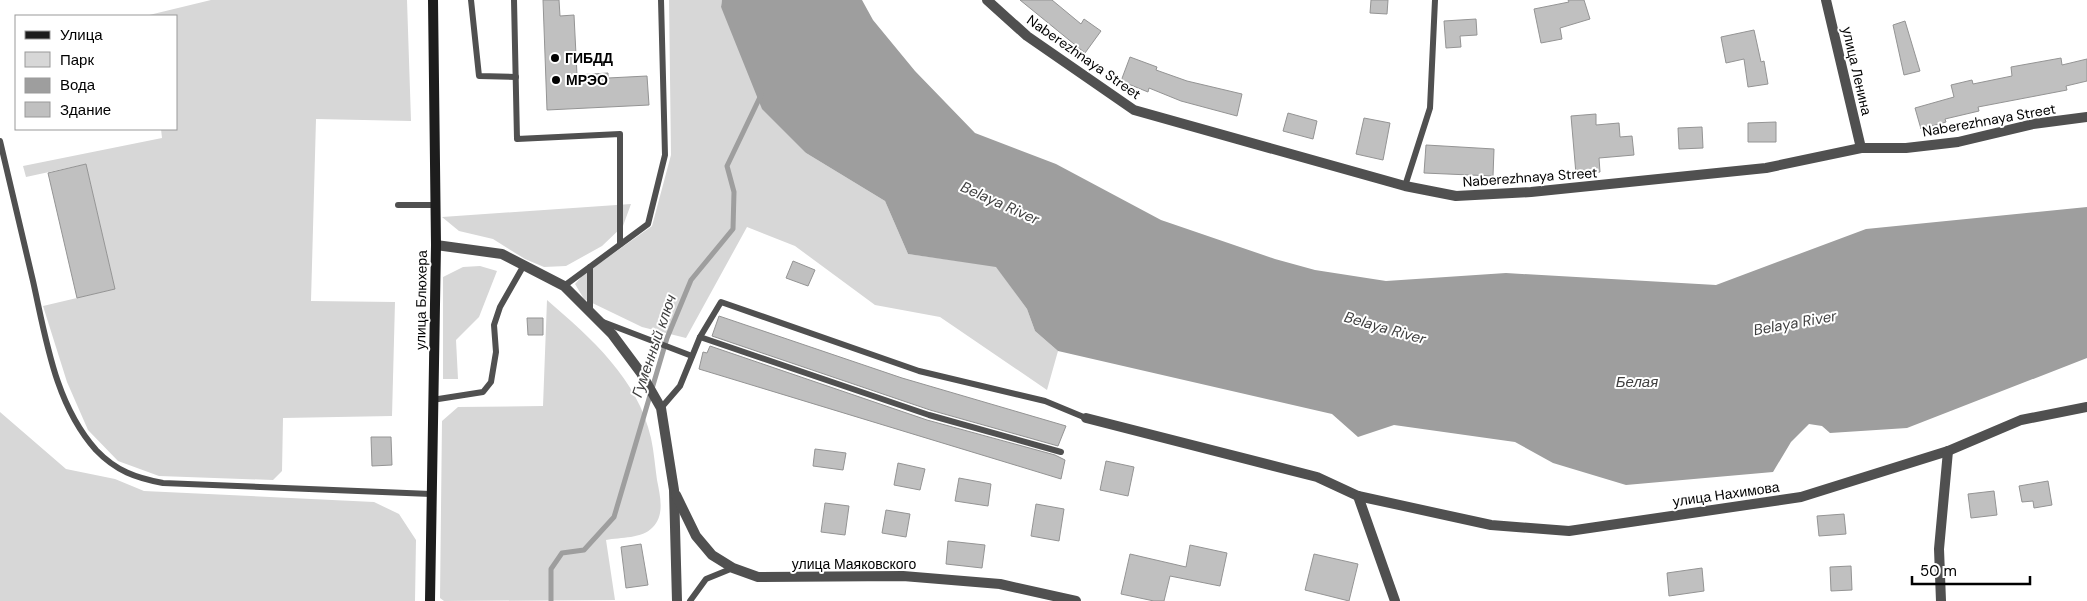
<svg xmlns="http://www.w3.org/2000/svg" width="2087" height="601" font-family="'DM Sans',sans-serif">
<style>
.green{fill:#d7d7d7}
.water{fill:#9e9e9e}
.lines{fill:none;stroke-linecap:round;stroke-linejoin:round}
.stream{stroke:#9e9e9e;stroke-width:5}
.building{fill:#c0c0c0;stroke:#949494}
.lane{stroke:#505050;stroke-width:6}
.street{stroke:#505050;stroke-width:10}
.secondary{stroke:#1d1d1d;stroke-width:10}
.poi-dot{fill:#000;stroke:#fff;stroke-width:2}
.labels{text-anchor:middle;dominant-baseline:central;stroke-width:4;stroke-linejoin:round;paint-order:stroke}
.street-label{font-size:14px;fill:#000;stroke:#fff}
.poi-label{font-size:14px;font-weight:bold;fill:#000;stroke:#fff;text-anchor:start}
.water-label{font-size:15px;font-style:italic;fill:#3f3f3f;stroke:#fff}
</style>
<rect width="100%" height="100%" fill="#fff"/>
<g class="green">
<polygon points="211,0 407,0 411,121 316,119 311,301 395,302 392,416 283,418 282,471 273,480 159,476 118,461 88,430 67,382 43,306 115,289 86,164 26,177 23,166 162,138 161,129 176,129 176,16 145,16"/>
<polygon points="669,0 722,0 721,7 806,153 885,201 908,254 996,266 1027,309 1035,331 1058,351 1047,390 940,317 875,305 795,246 747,227 686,338 642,327 584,299 575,284 583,275 652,226 671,155"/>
<polygon points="631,204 623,226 602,246 566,266 544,267 525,259 493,239 459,231 442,217"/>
<polygon points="480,266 497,271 479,317 456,340 458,379 443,379 443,277 463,267"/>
<path d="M 547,300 C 591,338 638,379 651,438 C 654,452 655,466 657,480 C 660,495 665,515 653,527 C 642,539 621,537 606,540 L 615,600 L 444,601 L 440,598 L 442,421 L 458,407 L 543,406 Z"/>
<polygon points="0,412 66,469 115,479 144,491 374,502 399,514 416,540 415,601 0,601"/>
</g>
<polygon class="water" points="722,0 862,0 873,20 915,71 975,133 1056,164 1161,220 1275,259 1315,270 1386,281 1506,273 1716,285 1866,229 2087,207 2087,358 1907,428 1830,433 1822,426 1809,424 1791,442 1773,472 1626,485 1553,463 1515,442 1394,425 1358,437 1332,414 1058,351 1035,331 1027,309 996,267 908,254 885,201 806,153 762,109 721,7"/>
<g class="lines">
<polyline class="stream" points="551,601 551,569 562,553 584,550 614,517 667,338 691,280 733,229 734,192 727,166 761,95"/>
</g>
<g class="building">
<polygon points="543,0 559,0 560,16 574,15 577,75 608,73 608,78 647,76 649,105 547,110"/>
<polygon points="1020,0 1052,0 1081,24 1084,19 1101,31 1085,53"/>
<polygon points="1371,0 1388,0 1387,14 1370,13"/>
<polygon points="1568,0 1584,0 1590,19 1560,28 1562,39 1541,43 1534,9 1569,2"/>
<polygon points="1476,19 1477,35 1460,36 1461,47 1446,48 1444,21"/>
<polygon points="1905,21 1920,71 1904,75 1893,25"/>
<polygon points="1754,30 1761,62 1764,61 1768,84 1748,87 1744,59 1726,63 1721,37"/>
<polygon points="1130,57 1157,67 1156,70 1187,81 1242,94 1237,116 1181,101 1149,88 1148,92 1121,81"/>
<polygon points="2061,58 2062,65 2087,59 2087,81 2066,86 2067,90 1978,107 1979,111 1945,119 1946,122 1921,129 1915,108 1954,97 1951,85 1972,80 1973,84 2012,76 2011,67"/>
<polygon points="1288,113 1317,121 1313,139 1283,131"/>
<polygon points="1596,114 1596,125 1619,123 1620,137 1632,136 1634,155 1599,158 1600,172 1576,174 1571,116"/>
<polygon points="1364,118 1390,123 1383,160 1356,154"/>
<polygon points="1776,122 1776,142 1748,142 1748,123"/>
<polygon points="1702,127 1703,148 1679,149 1678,128"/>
<polygon points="1426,145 1494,149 1493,176 1424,173"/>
<polygon points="86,164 115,289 77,298 48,173"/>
<polygon points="793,261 815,270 808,286 786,278"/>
<polygon points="719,316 902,378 1066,426 1058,446 930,410 712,336"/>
<polygon points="527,318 543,318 543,335 528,335"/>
<polygon points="710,346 927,420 1055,455 1065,460 1061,479 699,369 703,352 707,353"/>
<polygon points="371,437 391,437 392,465 372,466"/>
<polygon points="815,449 846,453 843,470 813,466"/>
<polygon points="1106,461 1134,467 1128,496 1100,490"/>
<polygon points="898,463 925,469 920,490 894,485"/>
<polygon points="959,478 991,484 988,506 955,501"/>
<polygon points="2048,481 2052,505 2034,508 2033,501 2022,502 2019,486"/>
<polygon points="1994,491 1997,515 1971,518 1968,494"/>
<polygon points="825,503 849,506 845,535 821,532"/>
<polygon points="1036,504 1064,509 1059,541 1031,536"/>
<polygon points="886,510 910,514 906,537 882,533"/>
<polygon points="1844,514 1846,534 1819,536 1817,516"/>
<polygon points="948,541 985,545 982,568 946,564"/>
<polygon points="641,544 648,585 626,588 621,547"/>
<polygon points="1190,545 1227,553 1220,586 1170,576 1164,601 1154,601 1121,594 1130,554 1186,567"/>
<polygon points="1314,554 1358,564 1349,601 1305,590"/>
<polygon points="1851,566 1852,590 1831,591 1830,567"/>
<polygon points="1702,568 1704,591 1669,596 1667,573"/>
</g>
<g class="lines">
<g class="lane">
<polyline points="471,0 479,76 516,77"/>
<polyline points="514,0 517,139 620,134 620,244"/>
<path d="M 0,141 C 11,187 22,234 33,281 C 46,339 55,404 96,450 C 116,471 136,478 163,483 L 431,494"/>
<polyline points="1405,186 1430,108 1435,0"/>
<polyline points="398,205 435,205"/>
<polyline points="564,286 648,224 665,155 661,0"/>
<polyline points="590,312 590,267"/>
<polyline points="603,322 692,356"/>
<polyline points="700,337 721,302 919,371 1045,401 1086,418"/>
<polyline points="432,400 483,392 491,382 496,352 494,325 500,307 524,265"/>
<polyline points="661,408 680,386 700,337 929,415 1061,452"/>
<polyline points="690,601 706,579 733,568"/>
</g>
<g class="street">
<polyline points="987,0 1027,36 1134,110 1405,186 1456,196 1531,192 1766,168 1861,148 1906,148 1958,142 2033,124 2087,117"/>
<polyline points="1826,0 1861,148"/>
<polyline points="436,245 502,254 564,286 612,334 641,373 661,408 674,490 677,601"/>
<polyline points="1086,418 1317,477 1358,496 1491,525 1569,531 1801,497 1948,451 2021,420 2087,407"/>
<polyline points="676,495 696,536 712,555 733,568 758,577 903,576 1000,584 1076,601"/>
<polyline points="1358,496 1395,601"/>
<polyline points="1941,601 1939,549 1948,451"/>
</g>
<polyline class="secondary" points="430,601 436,245 433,0"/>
</g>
<g class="poi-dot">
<circle cx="555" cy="58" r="5"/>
<circle cx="556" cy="80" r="5"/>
</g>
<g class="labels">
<g class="street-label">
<text transform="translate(1084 57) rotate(35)">Naberezhnaya Street</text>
<text transform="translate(1857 71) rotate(77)">улица Ленина</text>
<text transform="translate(1989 120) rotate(-10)">Naberezhnaya Street</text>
<text transform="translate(1530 177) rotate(-4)">Naberezhnaya Street</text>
<text transform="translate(421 300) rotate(-89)">улица Блюхера</text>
<text transform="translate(1726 494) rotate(-8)">улица Нахимова</text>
<text x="854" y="564">улица Маяковского</text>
</g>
<g class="poi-label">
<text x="565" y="58">ГИБДД</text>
<text x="566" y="80">МРЭО</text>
</g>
<g class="water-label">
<text transform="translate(1000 203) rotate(24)">Belaya River</text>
<text transform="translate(1795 323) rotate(-10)">Belaya River</text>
<text transform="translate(1385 328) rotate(16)">Belaya River</text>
<text transform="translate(654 346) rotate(-71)">Гуменный ключ</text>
<text x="1637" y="382">Белая</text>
</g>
</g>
<rect x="15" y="15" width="162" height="115" fill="#ffffff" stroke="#999999"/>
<rect x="25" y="31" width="25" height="8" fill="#1d1d1d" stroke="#999999"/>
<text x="60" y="40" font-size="15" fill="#000000">Улица</text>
<rect x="25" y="52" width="25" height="15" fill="#d7d7d7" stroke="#999999"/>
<text x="60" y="65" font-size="15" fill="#000000">Парк</text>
<rect x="25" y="78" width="25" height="15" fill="#9e9e9e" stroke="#999999"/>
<text x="60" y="90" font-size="15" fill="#000000">Вода</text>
<rect x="25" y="102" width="25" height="15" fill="#c0c0c0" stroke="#999999"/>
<text x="60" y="115" font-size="15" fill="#000000">Здание</text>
<path d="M1912 576v8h118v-8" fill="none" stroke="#000000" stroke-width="2.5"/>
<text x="1920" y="576" font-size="15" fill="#000000" stroke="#ffffff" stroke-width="4" paint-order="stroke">50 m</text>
</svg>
